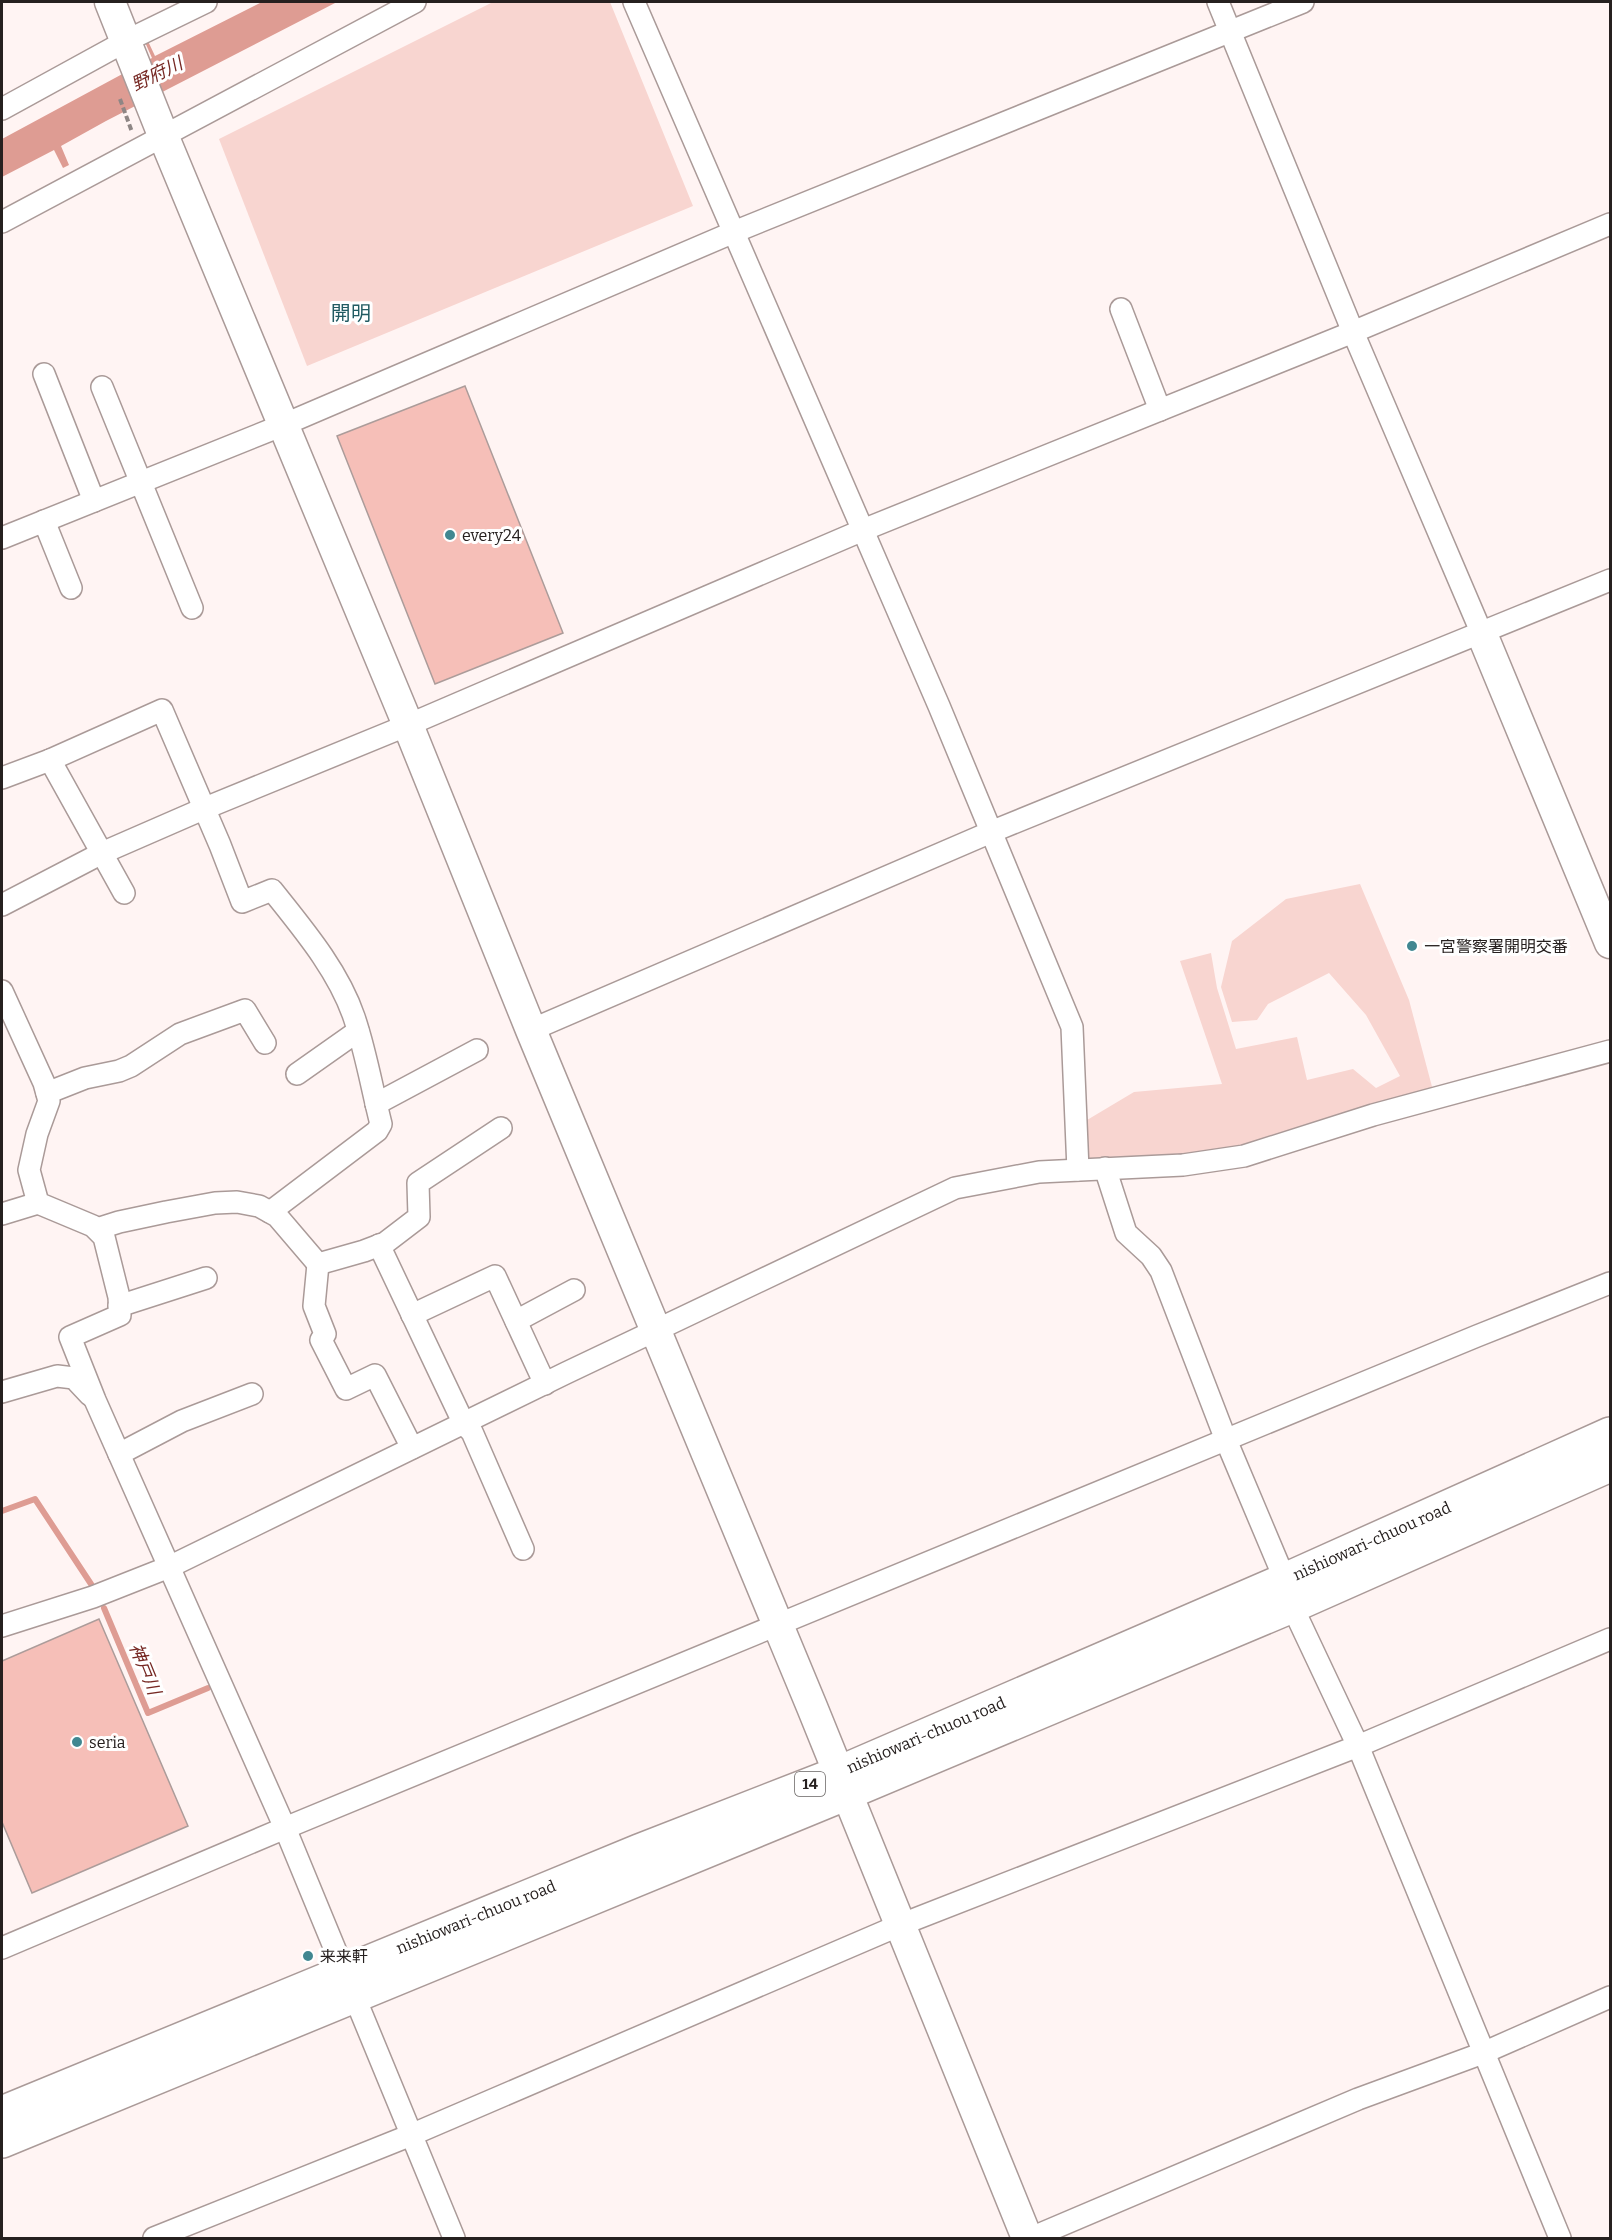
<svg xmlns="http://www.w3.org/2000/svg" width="1612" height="2240" font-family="Bitter,'Noto Sans JP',serif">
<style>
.green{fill:#f8d5d0}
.water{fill:#de9c93}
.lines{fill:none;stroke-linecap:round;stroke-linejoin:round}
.stream{stroke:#de9c93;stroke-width:6}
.building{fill:#f6bfb8;stroke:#ac9c9a;stroke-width:1.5}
.street-casing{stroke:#aa9a98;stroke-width:24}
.secondary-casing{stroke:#aa9a98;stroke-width:33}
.primary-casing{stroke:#aa9a98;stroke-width:36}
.path{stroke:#8e8685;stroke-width:4;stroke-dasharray:6 3;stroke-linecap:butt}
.street{stroke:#fff;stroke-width:21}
.secondary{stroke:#fff;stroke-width:30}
.primary{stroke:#fff;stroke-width:33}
.poi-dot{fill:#418791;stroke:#fff;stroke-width:2}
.labels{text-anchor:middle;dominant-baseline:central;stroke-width:6;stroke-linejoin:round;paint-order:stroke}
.shield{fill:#fff;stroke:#676362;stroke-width:1.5}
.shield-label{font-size:15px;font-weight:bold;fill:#26201f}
.poi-label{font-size:16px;fill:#26201f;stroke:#fff;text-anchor:start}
.street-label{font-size:16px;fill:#26201f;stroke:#fff}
.water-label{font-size:18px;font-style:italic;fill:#762823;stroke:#fff}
.quarter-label{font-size:20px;fill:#215b62;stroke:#fff}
</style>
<rect width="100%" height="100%" fill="#fff4f3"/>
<g class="green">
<polygon points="493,2 610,2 693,206 307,366 219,139"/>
<polygon points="1360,884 1409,1000 1435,1098 1244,1156 1078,1170 1077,1126 1134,1092 1222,1084 1180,961 1211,953 1217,988 1236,1049 1297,1037 1307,1080 1353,1069 1376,1088 1400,1076 1366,1015 1329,973 1268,1004 1257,1020 1232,1022 1221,987 1232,941 1286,899"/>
</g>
<polygon class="water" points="262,2 337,2 106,121 61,146 69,165 63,168 54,150 2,177 2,139 152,58 144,40 147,39 155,56"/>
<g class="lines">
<g class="stream">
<polyline points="2,1511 35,1499 91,1584"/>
<polyline points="104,1608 148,1713 208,1688"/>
</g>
</g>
<g class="building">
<polygon points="465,386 563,633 435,684 337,436"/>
<polygon points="99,1619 188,1826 32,1893 2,1822 2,1661"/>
</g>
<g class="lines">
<g class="street-casing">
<g id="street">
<polyline points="634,2 939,706 1072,1027 1078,1170"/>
<polyline points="1218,2 1353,332 1482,634"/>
<polyline points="2,109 126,41 206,2"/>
<polyline points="2,222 415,2"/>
<polyline points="1121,309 1160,410"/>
<polyline points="44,374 94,501"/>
<polyline points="102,387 192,608"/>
<polyline points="44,521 71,588"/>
<polyline points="2,538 283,425 734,232 1303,2"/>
<polyline points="50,760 124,893"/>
<path d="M 2,778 L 50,760 L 162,710 L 220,845 L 242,902 L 272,890 C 303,929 338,970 354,1017 C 366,1052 372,1089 381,1124 L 377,1131 L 270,1212"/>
<polyline points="2,905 102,853 203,809 408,725 863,530 1353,332 1610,224"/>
<polyline points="2,991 44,1083 49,1101 37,1134 29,1170 38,1203 93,1226 104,1237 119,1297 120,1315 70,1337 95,1400 285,1828 454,2238"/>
<polyline points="531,1030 991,832 1610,580"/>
<polyline points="297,1074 358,1031"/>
<polyline points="47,1093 85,1078 119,1071 131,1066 180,1034 245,1010 265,1043"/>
<polyline points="376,1104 477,1050"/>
<polyline points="1105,1168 1126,1233 1151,1256 1161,1271 1226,1440 1285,1580"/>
<polyline points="2,1214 38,1203"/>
<polyline points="97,1229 119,1222 166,1212 215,1203 237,1202 259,1206 277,1216 318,1264 364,1251 385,1243 419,1217 418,1183 501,1128"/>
<polyline points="379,1245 464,1424 472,1432 523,1549"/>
<polyline points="318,1264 314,1306 325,1334 321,1340 346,1389 375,1375 412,1448"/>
<polyline points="119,1306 206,1278"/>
<polyline points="412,1315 495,1276 545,1384"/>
<polyline points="516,1321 574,1290"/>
<polyline points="2,1392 57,1376 74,1378 90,1395"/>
<polyline points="119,1454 182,1421 252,1394"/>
<polyline points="1292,1606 1358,1746 1560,2238"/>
<polyline points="2,1626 93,1597 169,1567 566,1373 955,1188 1039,1172 1183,1165 1244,1156 1373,1115 1610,1051"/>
<polyline points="2,1948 285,1828 1477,1336 1610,1283"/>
<polyline points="154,2238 411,2135 900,1925 1358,1746 1610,1639"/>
<polyline points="1031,2238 1358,2099 1483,2053 1610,1997"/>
</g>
</g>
<g class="secondary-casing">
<g id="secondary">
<polyline points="110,2 163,135 408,725 531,1030 812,1707 1027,2238"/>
<polyline points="1482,634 1610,943"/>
</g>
</g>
<g class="primary-casing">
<g id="primary">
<polyline points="2,2113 639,1851 839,1773 1285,1580 1610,1434"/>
<polyline points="2,2141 847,1793 1292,1606 1610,1465"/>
</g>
</g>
<polyline class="path" points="120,99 132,132"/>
<use href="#street" class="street"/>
<use href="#secondary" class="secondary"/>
<use href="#primary" class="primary"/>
</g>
<g class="poi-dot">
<circle cx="450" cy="535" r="6"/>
<circle cx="1412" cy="946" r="6"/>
<circle cx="77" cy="1742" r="6"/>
<circle cx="308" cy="1956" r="6"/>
</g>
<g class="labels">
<rect class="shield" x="795" y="1772" width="30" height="24" rx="4.5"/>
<g class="shield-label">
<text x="810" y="1784">14</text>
</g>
<g class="poi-label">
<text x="462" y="535">every24</text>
<text x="1424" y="946">一宮警察署開明交番</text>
<text x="89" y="1742">seria</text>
<text x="320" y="1956">来来軒</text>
</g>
<g class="street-label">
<text transform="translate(1372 1541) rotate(-24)">nishiowari-chuou road</text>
<text transform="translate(926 1735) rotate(-23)">nishiowari-chuou road</text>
<text transform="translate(476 1917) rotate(-22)">nishiowari-chuou road</text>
</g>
<g class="water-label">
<text transform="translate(157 74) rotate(-26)">野府川</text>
<text transform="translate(145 1669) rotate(68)">神戸川</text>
</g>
<g class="quarter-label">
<text x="351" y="313">開明</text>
</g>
</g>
<rect width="1612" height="2240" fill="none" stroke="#26201f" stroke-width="6"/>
</svg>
